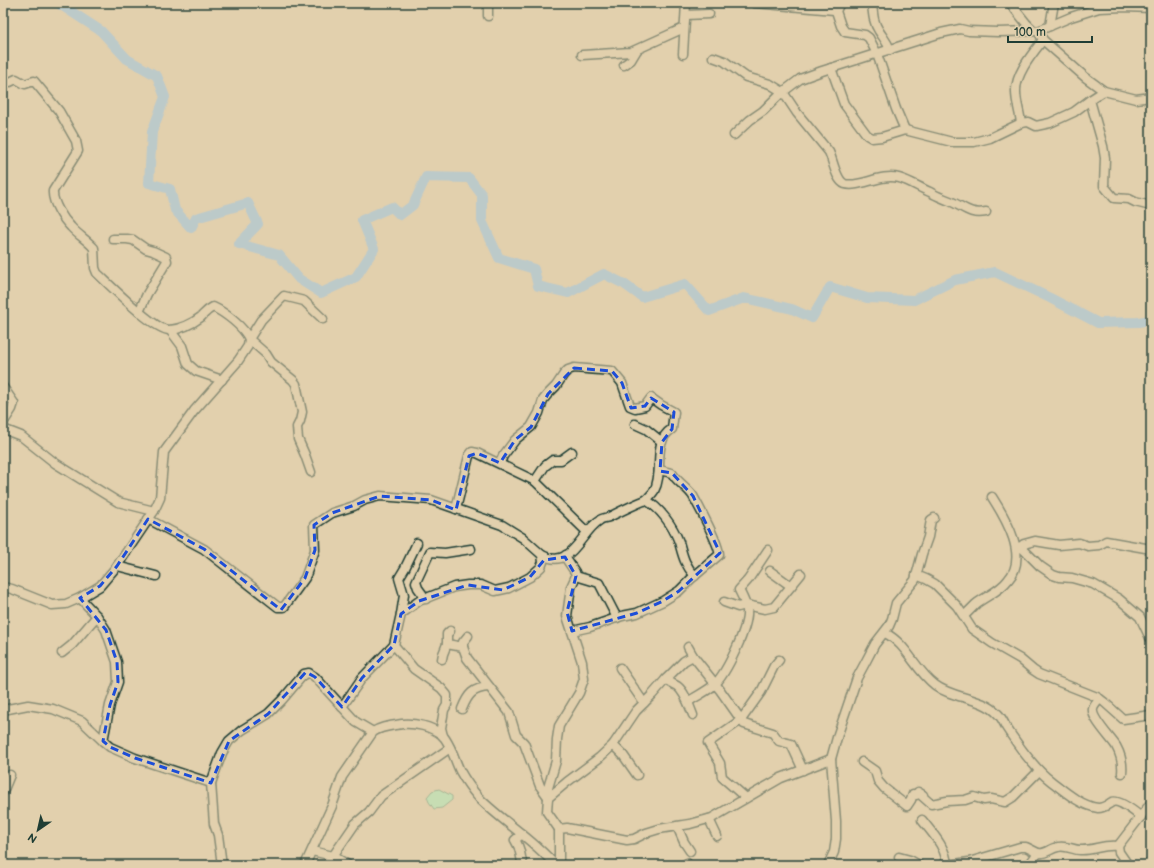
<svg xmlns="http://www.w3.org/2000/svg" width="1154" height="868" font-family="'Balsamiq Sans',sans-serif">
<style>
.green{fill:#a7eebb;stroke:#639678}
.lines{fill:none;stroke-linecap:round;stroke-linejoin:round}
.river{stroke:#8fc3ec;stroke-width:10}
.minor-casing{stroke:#1f3d34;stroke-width:11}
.minor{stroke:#e2d0ad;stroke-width:8}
.marked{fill:none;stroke:#1d4ed8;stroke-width:3;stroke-dasharray:8 5;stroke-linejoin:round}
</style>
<rect width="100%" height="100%" fill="#e2d0ad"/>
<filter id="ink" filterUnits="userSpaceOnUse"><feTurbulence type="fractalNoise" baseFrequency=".025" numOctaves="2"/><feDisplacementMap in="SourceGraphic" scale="8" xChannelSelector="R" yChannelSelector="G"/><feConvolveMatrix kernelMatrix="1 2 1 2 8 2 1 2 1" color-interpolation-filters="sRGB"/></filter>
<g filter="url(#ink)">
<polygon class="green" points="439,789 452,796 452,800 442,808 434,809 429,802 427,797 432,791"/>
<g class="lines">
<polyline class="river" points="58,3 101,31 127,59 157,76 165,97 152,132 149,183 170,189 175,210 191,228 196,218 248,203 258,224 239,244 279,255 299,279 321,293 356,277 374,249 362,220 392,207 400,215 413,205 426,177 469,178 482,195 482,221 499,258 534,269 538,286 568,293 604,274 624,284 642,297 685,284 709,311 744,298 792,309 812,318 830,287 867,298 914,300 955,280 995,272 1050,298 1098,323 1138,322 1151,320"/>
<g class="minor-casing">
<g id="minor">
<polyline points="488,3 488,16"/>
<polyline points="754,3 834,10 836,11 841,26 845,32 865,35 869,38 877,54 896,109 905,130"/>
<path d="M 872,3 C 873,13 873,22 879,31 C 884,39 887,41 890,50"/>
<polyline points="1010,3 1026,23 1034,31"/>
<polyline points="836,11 840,3"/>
<polyline points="686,15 709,14"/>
<polyline points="1050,26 1054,3"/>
<polyline points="1038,31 1043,40 1085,77 1104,91 1136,99 1151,97"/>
<polyline points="683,54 686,3"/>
<polyline points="582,55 631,52 684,28"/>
<path d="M 713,57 L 724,61 L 746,77 L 770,84 L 783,92 L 797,113 L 829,152 C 833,160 836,181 845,184 C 860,188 881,173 899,178 C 910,181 920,188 930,192 C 936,196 943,198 950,201 C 964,207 969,215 986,212"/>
<polyline points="624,65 631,60 637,50"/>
<polyline points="831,68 844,104 867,135 872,138 882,137 905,130 952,142 974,142 990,138 1021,123 1028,122 1036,126 1050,123 1074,112 1090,100"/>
<path d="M 3,81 L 10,82 L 16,79 L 25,84 L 34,81 L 59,111 L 76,141 L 78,151 L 53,191 C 52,202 63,219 71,227 C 78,235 87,240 94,248 L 95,268 L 97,273 C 109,284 156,332 170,330 C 181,329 193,323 201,317 C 205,313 207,310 213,307 C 224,312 244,327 249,339 L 248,346 L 238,361 L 194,411 L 164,452 L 160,498 L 154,511"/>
<polyline points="1104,91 1090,100 1103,146 1105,158 1104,186 1114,198 1129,199 1135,202 1151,206"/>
<path d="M 1021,123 C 1020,113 1016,102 1016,92 C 1015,74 1033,53 1043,40"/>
<polyline points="734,135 750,120 763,111 779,95 800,79 822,71 941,33 960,29 969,31 998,32 1038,31 1071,17 1099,8 1125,7 1151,8"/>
<polyline points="113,239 127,239 133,240 146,249 153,251 166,257 167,261 164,266 147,294 139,312"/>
<polyline points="170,330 182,346 188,364 196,371 222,380"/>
<polyline points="3,387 14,403 12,409 3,423"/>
<polyline points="635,424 646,429 662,442"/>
<polyline points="3,429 21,436 55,463 118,502 154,511 117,566 100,586 80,598 66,604 52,605 12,589 3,587"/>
<path d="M 500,463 L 503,456 L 515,440 L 531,427 L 539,413 L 543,400 L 548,394 L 556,386 L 564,374 L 568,370 L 574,368 L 612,371 L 622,383 L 630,406 L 635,408 L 645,406 L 651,398 L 661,405 L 674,412 L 672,429 C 651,442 665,471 654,491 C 652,494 649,497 646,500 C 633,505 621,511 609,517 C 606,518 602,518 600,520 C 580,532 572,571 542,555"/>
<polyline points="311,472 305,455 298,439 297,427 300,421 302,412 296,384 293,380 271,362 266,354 249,339 261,320 284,296 304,301 323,319"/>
<polyline points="535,481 545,466 553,460 561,460 572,452"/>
<path d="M 646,500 C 660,508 673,526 679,542 C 683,556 684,564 695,576"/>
<polyline points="456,509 469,456 472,452 477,453 535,481 587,532"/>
<polyline points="148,519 204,549 278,607 284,607 305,578 315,550 314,525 332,513 354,506 365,500 380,496 431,500 502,525 523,538 542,555 543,562 541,567 530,577 509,588 495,591 481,585 468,585 454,587 419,601 401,614"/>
<polyline points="417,543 405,568 399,578 404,595 401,614 394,645 414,669 441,688 447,695 447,705 444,710 441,728 443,736"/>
<polyline points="1016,546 1023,549 1040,566 1053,575 1059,577 1072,578 1093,584 1119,599 1140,617 1151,640"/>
<polyline points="1020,547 1024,544 1035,541 1059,545 1079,543 1088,546 1099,545 1106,541 1151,549"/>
<polyline points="117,566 156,576"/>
<polyline points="770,571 791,586"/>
<polyline points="916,575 926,579 935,584 957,606 972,629 992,643 1020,659 1033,670 1039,674 1097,697 1104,702 1123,719 1151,715"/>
<polyline points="576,576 599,583 617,618"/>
<polyline points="80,598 97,616 106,630 117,662 118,682 110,705 103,741 110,747 135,758 211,783"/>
<polyline points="426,599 418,588 416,582 430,552 445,553 471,549"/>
<polyline points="724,602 738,607 746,605 765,609 774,607 801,574"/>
<path d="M 965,615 C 968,612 972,608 976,604 C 986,596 1000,591 1008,580 C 1029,557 1006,519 992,497"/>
<polyline points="450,631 447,634 447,644 463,647"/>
<path d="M 572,631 L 590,627 L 622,616 L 637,613 L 663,601 L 679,591 L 691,579 L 719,555 C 721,548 698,505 693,496 C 687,487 677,482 672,473 L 659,470"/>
<path d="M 885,633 C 907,644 915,670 935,685 C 953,699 982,697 998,714 C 1002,718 1004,723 1006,727 C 1017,744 1035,769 1051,781 C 1064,791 1081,806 1098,808 C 1104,808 1107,805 1112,802 C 1119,799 1135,812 1141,817"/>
<polyline points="468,636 463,642 463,647 467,658 509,712 516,735 524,743 540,786 548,797"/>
<polyline points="688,647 693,656 720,690 744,724 773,733 779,741 791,744 803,770"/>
<polyline points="62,653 72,645 97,616"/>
<polyline points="442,659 443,654 447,644"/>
<polyline points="620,668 644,703"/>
<polyline points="666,679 684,661 693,656"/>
<path d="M 1100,699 C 1097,702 1094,705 1093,709 C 1091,718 1111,738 1116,746 C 1121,755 1123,764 1122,773"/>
<path d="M 688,702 C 696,696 706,692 714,685 C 726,674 749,627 747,610 C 746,603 742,596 739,590 L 748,580 L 768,550"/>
<polyline points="342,707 362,678 394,645"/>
<path d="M 462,709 C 468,694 473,688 489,687"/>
<polyline points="3,710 28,705 53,709 82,721 103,741"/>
<polyline points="613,745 623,755 637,775"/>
<polyline points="862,762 875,771 878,781 884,788 907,806 911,800 913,794 916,795 918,792 923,795 922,796 931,804 947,801 965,800 974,797 984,800 991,799 1005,802 1013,797 1039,771"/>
<polyline points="3,792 10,775"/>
<polyline points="548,798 548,788 556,761 557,739 559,726 579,693 584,679 582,662 567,616 571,587 576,576 575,572 567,560 566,555"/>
<polyline points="746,798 722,777 720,763 708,743 741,720 761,692 774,666 779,660"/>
<polyline points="709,819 717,836"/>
<path d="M 922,820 C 933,834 946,847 947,865 L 969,862 L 1020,847 L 1026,847 L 1038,853"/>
<polyline points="677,826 684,842 690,851"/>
<path d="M 559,829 L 547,812 L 548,798 L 567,782 L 599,758 L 613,745 L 636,711 L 652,695 L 666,679 C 669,682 673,684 677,686 C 685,692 689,705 693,715"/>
<path d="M 522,834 L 515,840 C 522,850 519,854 523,865"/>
<polyline points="312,851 333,856 348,865"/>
<polyline points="333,856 355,824 369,812 381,796 450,748"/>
<polyline points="899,857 910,860 919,865"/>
<polyline points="222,865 218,835 214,824 211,783 222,753 229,741 242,730 268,714 282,700 304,674 309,673 315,677 356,722 373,732"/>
<path d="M 305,865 L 332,806 L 342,777 L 373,732 C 382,726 391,726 402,724 C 415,723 431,726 442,735 C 450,742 455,761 460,771 C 465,780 472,790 479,798 C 503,822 533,839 555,865"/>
<polyline points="559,865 559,829 567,828 627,840 634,839 646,833 659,829 690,824 712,818 781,778 831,759"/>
<polyline points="684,865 687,863"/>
<polyline points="828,865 834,852 836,839 836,821 831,759 838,734 857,678 864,665 875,644 889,626 892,619 896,603 915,580 922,554 928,537 931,520 934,518"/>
<path d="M 1029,865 L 1038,853 C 1045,855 1051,848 1058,847 C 1066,845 1073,850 1080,850 C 1094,851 1102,844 1118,846"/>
<polyline points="1128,865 1119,852 1118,846 1151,803"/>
</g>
</g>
<use href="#minor" class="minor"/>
</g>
</g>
<path d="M0 0H1154V868H0ZM 574,368 L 612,371 L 622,383 L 631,408 L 645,406 L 651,398 L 674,412 L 672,429 L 662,442 L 660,471 L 672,473 L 693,496 L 720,553 L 679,591 L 663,601 L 637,613 L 572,631 L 567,612 L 576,576 L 565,557 L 544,560 L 530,577 L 503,590 L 468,585 L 419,601 L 401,614 L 394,645 L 362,678 L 342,707 L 315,677 L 306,672 L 268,714 L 229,741 L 211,783 L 135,758 L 110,747 L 103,741 L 110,705 L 118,682 L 117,662 L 106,630 L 80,598 L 100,586 L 117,566 L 148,519 L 204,549 L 281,610 L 305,578 L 315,550 L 314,525 L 332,513 L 380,496 L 431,500 L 456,510 L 469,456 L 477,453 L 500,463 L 515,440 L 531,427 L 548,394 Z" fill="#e2d0ad" fill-opacity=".55" fill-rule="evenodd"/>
<path class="marked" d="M 574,368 L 612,371 L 622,383 L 631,408 L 645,406 L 651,398 L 674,412 L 672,429 L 662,442 L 660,471 L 672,473 L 693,496 L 720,553 L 679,591 L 663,601 L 637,613 L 572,631 L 567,612 L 576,576 L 565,557 L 544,560 L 530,577 L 503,590 L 468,585 L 419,601 L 401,614 L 394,645 L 362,678 L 342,707 L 315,677 L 306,672 L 268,714 L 229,741 L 211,783 L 135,758 L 110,747 L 103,741 L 110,705 L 118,682 L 117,662 L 106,630 L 80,598 L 100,586 L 117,566 L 148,519 L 204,549 L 281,610 L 305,578 L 315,550 L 314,525 L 332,513 L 380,496 L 431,500 L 456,510 L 469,456 L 477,453 L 500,463 L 515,440 L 531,427 L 548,394 Z"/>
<rect width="1154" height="868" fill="none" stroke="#e2d0ad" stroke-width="16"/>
<rect x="8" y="8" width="1138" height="852" fill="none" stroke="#1f3d34" stroke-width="1.5" filter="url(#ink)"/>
<g transform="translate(38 830) rotate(214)" stroke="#e2d0ad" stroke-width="3" paint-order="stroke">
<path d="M0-3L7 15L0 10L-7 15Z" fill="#1f3d34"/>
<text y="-6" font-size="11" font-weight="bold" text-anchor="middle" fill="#1f3d34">N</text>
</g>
<path d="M1008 36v6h84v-6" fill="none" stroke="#1f3d34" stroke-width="2"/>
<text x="1014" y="36" font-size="12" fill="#1f3d34" stroke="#e2d0ad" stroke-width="3" paint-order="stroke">100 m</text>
</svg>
